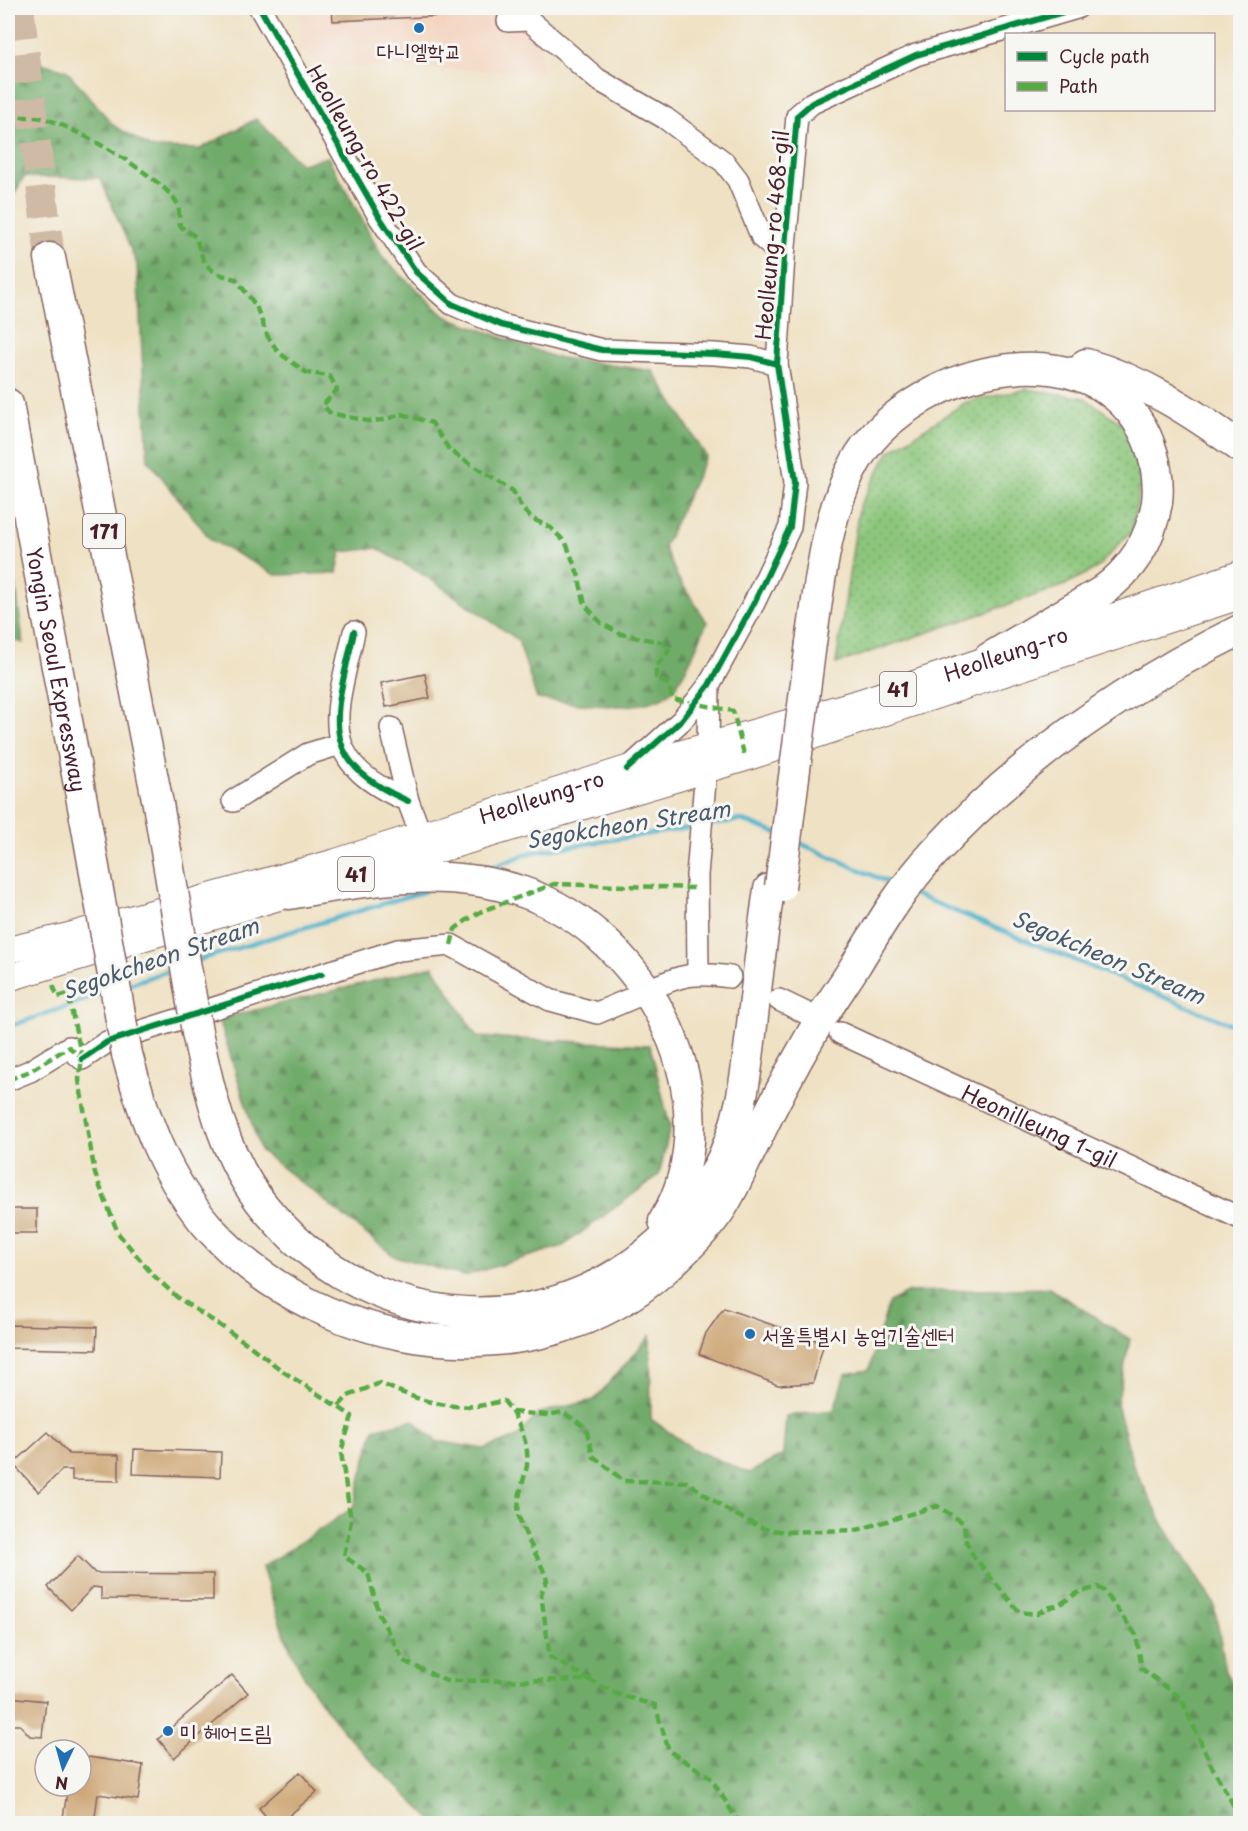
<svg xmlns="http://www.w3.org/2000/svg" width="1248" height="1831" font-family="'Playpen Sans','Poor Story',sans-serif">
<style>
.built{fill:#f4d4bf}
.grass{fill:url(#grass-dots);stroke:#6b7253;stroke-width:1.5}
.forest{fill:url(#forest-firs);stroke:#5e654b;stroke-width:1.5}
.lines{fill:none;stroke-linecap:round;stroke-linejoin:round}
.stream{stroke:#4ab0ca;stroke-width:4.5}
.building{fill:#cea777}
.highway-tunnel{stroke:#cebaa5;stroke-width:30;stroke-dasharray:30 15;stroke-linecap:butt}
.minor-casing{stroke:#846360;stroke-width:24}
.major-casing{stroke:#846360;stroke-width:28}
.highway-casing{stroke:#846360;stroke-width:33}
.minor{stroke:#fff;stroke-width:21}
.major{stroke:#fff;stroke-width:26}
.highway{stroke:#fff;stroke-width:30}
.highway-bridge-casing{stroke:#846360;stroke-width:33;stroke-linecap:butt}
.highway-bridge{stroke:#fff;stroke-width:30}
.quiet{stroke:#57aa44;stroke-width:4.5;stroke-dasharray:9 4.5;stroke-linecap:butt}
.cycleway-casing{stroke:#f6f6f2;stroke-width:10}
.cycleway{stroke:#00873e;stroke-width:6}
.poi-dot{fill:#1f6fb2;stroke:#f6f6f2;stroke-width:2}
.labels{text-anchor:middle;dominant-baseline:central;stroke-width:6;stroke-linejoin:round;paint-order:stroke}
.shield{fill:#f6f6f2;stroke:#7e6067;stroke-width:1.5}
.shield-label{font-size:20px;font-weight:bold;fill:#4a1f2b}
.poi-label{font-size:21px;fill:#4a1f2b;stroke:#f6f6f2;text-anchor:start}
.street-label{font-size:21px;fill:#4a1f2b;stroke:#f6f6f2}
.water-label{font-size:22px;font-style:italic;fill:#4a596b;stroke:#f6f6f2}
</style>
<defs>
<pattern id="grass-dots" width="8" height="8" patternUnits="userSpaceOnUse" patternTransform="scale(1.5)"><rect width="8" height="8" fill="#8cc67b"/><path d="M2 2h.1M6 6h.1" fill="none" stroke="#74a065" stroke-width="1.8" stroke-linecap="round"/></pattern>
<pattern id="forest-firs" width="22" height="20" patternUnits="userSpaceOnUse" patternTransform="scale(1.5)"><rect width="22" height="20" fill="#71ab6b"/><path d="M5 1l3.5 6h-7zM16 11l3.5 6h-7z" fill="#5f8b58"/></pattern>
</defs>
<rect width="100%" height="100%" fill="#f6f6f2"/>
<filter id="ink" filterUnits="userSpaceOnUse"><feTurbulence type="fractalNoise" baseFrequency=".0167" numOctaves="2"/><feDisplacementMap in="SourceGraphic" scale="12" xChannelSelector="R" yChannelSelector="G"/><feConvolveMatrix kernelMatrix="1 2 1 2 8 2 1 2 1" color-interpolation-filters="sRGB"/></filter>
<filter id="wash" filterUnits="userSpaceOnUse"><feTurbulence type="fractalNoise" baseFrequency=".008" numOctaves="4" result="noise"/><feDisplacementMap in="SourceGraphic" scale="24" xChannelSelector="R" yChannelSelector="G"/><feGaussianBlur stdDeviation="1.35" result="paint"/><feColorMatrix in="noise" values="0 0 0 0 0 0 0 0 0 0 0 0 0 0 0 0 0 1.4 0 .05"/><feComposite in="paint" operator="in"/></filter>
<g filter="url(#wash)">
<rect width="100%" height="100%" fill="#efe1c3"/>
<polygon class="built" points="301,8 536,8 543,72 324,66 300,48"/>
<polygon class="grass" points="1027,389 1085,398 1125,426 1141,480 1132,531 1097,568 1063,586 836,664 859,507 889,452 966,402"/>
<g class="forest">
<path d="M 23,58 L 66,70 L 114,126 L 151,148 L 200,149 L 256,119 L 301,164 L 328,157 L 383,258 L 445,316 L 554,357 L 653,371 L 706,456 L 664,547 L 678,578 L 707,622 C 701,637 681,685 670,693 C 638,716 575,702 537,699 L 518,640 L 427,577 L 377,548 L 341,552 L 337,573 L 276,575 L 211,540 L 148,460 L 137,264 L 100,178 L 24,177 L 8,205 L 8,67 Z"/>
<polygon points="8,564 14,572 23,643 8,638"/>
<polygon points="433,966 477,1037 650,1045 670,1127 659,1175 563,1246 464,1276 394,1256 260,1150 219,1019"/>
<path d="M 1049,1288 L 1130,1339 L 1117,1404 L 1133,1465 L 1164,1526 L 1214,1604 L 1226,1671 L 1240,1701 L 1240,1823 L 435,1823 C 393,1781 345,1740 312,1689 C 287,1652 275,1608 262,1567 L 353,1508 L 374,1429 L 413,1420 L 436,1441 L 484,1449 L 517,1437 L 539,1413 L 594,1400 L 650,1336 L 651,1419 L 693,1449 L 749,1473 L 783,1455 L 786,1416 L 834,1410 L 845,1374 L 869,1370 L 889,1302 L 909,1292 Z"/>
</g>
<g class="lines">
<g class="stream">
<polyline points="706,825 741,820 776,833"/>
<polyline points="795,841 894,885"/>
<polyline points="484,870 533,852 695,827"/>
<polyline points="913,894 1240,1028"/>
<polyline points="195,961 425,891"/>
<polyline points="124,986 176,968"/>
<polyline points="8,1027 105,993"/>
</g>
</g>
<g id="blocks">
<g class="building">
<polygon points="332,8 467,8 467,15 333,21"/>
<polygon points="425,674 430,698 386,707 381,683"/>
<rect x="8" y="1209" width="29" height="24"/>
<polygon points="724,1308 824,1343 813,1383 778,1385 699,1354 706,1333"/>
<polygon points="8,1325 97,1327 96,1350 8,1348"/>
<polygon points="48,1432 69,1454 119,1455 119,1481 72,1480 72,1470 62,1470 39,1492 13,1464"/>
<polygon points="134,1449 221,1452 220,1477 133,1474"/>
<polygon points="78,1556 95,1573 213,1574 213,1600 101,1599 101,1588 93,1587 71,1610 48,1587"/>
<polygon points="232,1675 248,1693 174,1758 158,1739"/>
<polygon points="8,1697 46,1701 42,1737 30,1736 20,1725 8,1725"/>
<polygon points="88,1757 143,1765 138,1800 98,1794 94,1824 62,1824 68,1786 81,1786 81,1773 86,1774"/>
<polygon points="300,1772 317,1792 279,1824 272,1824 259,1808"/>
</g>
</g>
</g>
<g filter="url(#ink)">
<use href="#blocks" fill-opacity="0" stroke="#846360" stroke-width="1.5"/>
<g class="lines">
<polyline class="highway-tunnel" points="19,8 50,258"/>
<g class="minor-casing">
<g id="minor">
<polyline points="260,8 380,218 416,272 452,304 501,325 602,350 715,354 751,357 777,364"/>
<polyline points="508,21 529,20 597,79 665,118 724,162 738,180 762,238 784,257"/>
<path d="M 354,632 C 336,715 313,760 408,801"/>
<polyline points="391,728 408,801 421,835"/>
<polyline points="630,767 682,720 709,685 754,603 790,527 795,482 777,364 784,257 797,116 812,103 916,55 1077,8"/>
<polyline points="233,801 308,754 340,744"/>
<polyline points="698,973 697,875 708,746 709,685"/>
<path d="M 649,990 C 681,974 696,972 730,977"/>
<polyline points="779,1000 806,1013"/>
<path id="s1" d="M 840,1033 L 1240,1218"/>
<polyline points="8,1080 30,1071 69,1047 82,1059 107,1042 398,950 451,945 550,1000 597,1013 642,994"/>
</g>
</g>
<g class="major-casing">
<g id="major">
<polyline points="356,874 745,758 1240,596"/>
<path id="s2" d="M 8,950 L 65,937 L 336,862 L 627,769 L 861,702 L 1240,574"/>
<polyline points="8,978 309,888"/>
</g>
</g>
<g class="highway-casing">
<g id="highway">
<polyline points="50,258 158,804"/>
<path d="M 1086,364 C 1144,381 1192,412 1240,447"/>
<path id="s3" d="M 8,404 L 87,828"/>
<path d="M 811,643 C 820,583 825,517 855,463 C 905,372 1081,321 1142,428 C 1154,450 1160,477 1157,502 C 1151,541 1132,570 1101,592 L 989,658"/>
<path d="M 289,894 C 365,880 448,866 523,892 C 649,935 735,1102 664,1221"/>
<path d="M 197,1032 C 210,1095 224,1159 267,1210 C 393,1360 615,1343 715,1173 C 742,1125 747,1069 753,1016 C 758,973 763,931 769,889"/>
<path d="M 127,1054 C 144,1119 166,1180 212,1231 C 325,1354 536,1384 664,1270 C 683,1253 703,1234 718,1213 C 733,1192 743,1165 755,1142 C 773,1104 793,1066 814,1030 C 827,1007 843,986 857,963 C 880,925 903,886 934,853 C 1020,760 1127,686 1240,630"/>
</g>
</g>
<use href="#minor" class="minor"/>
<use href="#major" class="major"/>
<use href="#highway" class="highway"/>
<g class="highway-bridge-casing">
<g id="highway-bridge">
<polyline points="158,804 197,1032"/>
<polyline points="87,828 127,1054"/>
<polyline points="780,887 811,643"/>
</g>
</g>
<use href="#highway-bridge" class="highway-bridge"/>
<g class="quiet">
<path d="M 8,111 C 23,121 26,115 42,118 C 70,124 164,178 177,203 C 180,209 179,220 180,226 L 196,237 C 204,266 206,272 236,279 L 256,306 L 267,335 L 278,352 L 307,373 L 330,376 L 337,390 L 323,405 L 330,413 L 367,421 L 384,420 L 402,414 L 432,423 L 450,451 L 513,491 L 523,510 L 533,519 L 551,528 L 566,543 L 578,574 L 585,605 L 601,623 L 621,634 L 666,643 L 669,651 L 656,666 L 656,677 L 669,685 L 672,699 L 733,711 L 745,758"/>
<polyline points="451,945 455,929 467,920 482,911 554,884 697,888"/>
<polyline points="53,985 58,997 68,994 82,1059 79,1080 95,1174 118,1233 152,1274 177,1297 245,1342 284,1372 352,1416 341,1452 351,1521 344,1556 368,1573 379,1615 404,1661 446,1681 590,1680 619,1695 655,1705 669,1751 710,1777 740,1824"/>
<polyline points="8,1080 30,1071 69,1047 82,1058"/>
<path d="M 339,1406 L 348,1396 L 380,1383 C 410,1397 442,1409 476,1406 C 485,1406 494,1402 504,1401 C 518,1418 532,1448 526,1470 C 522,1486 515,1504 520,1520 C 527,1541 540,1559 547,1580 L 541,1594 L 550,1657 L 590,1680"/>
<polyline points="512,1412 548,1415 563,1412 586,1428 593,1456 624,1481 687,1482 730,1512 765,1529 785,1532 857,1530 937,1506 964,1523 966,1541 974,1557 1019,1612 1037,1614 1047,1608 1059,1605 1077,1593 1098,1587 1104,1591 1136,1635 1142,1669 1181,1698 1210,1763 1240,1817"/>
</g>
<g class="cycleway-casing">
<g id="cycleway">
<polyline points="260,8 380,218 416,272 452,304 501,325 602,350 715,354 751,357 777,364"/>
<path d="M 354,632 C 336,715 313,760 408,801"/>
<polyline points="627,769 682,720 709,685 754,603 790,527 795,482 777,364 784,257 797,116 812,103 916,55 1077,8"/>
<polyline points="82,1059 107,1042 322,974"/>
</g>
</g>
<use href="#cycleway" class="cycleway"/>
</g>
</g>
<g class="poi-dot">
<circle cx="419" cy="28" r="6"/>
<circle cx="750" cy="1334" r="6"/>
<circle cx="168" cy="1731" r="6"/>
</g>
<g class="labels">
<g class="shield">
<rect x="83" y="514" width="42" height="34" rx="4.5"/>
<rect x="880" y="672" width="36" height="34" rx="4.5"/>
<rect x="338" y="857" width="36" height="34" rx="4.5"/>
</g>
<g class="shield-label">
<text x="104" y="531">171</text>
<text x="898" y="689">41</text>
<text x="356" y="874">41</text>
</g>
<g class="poi-label">
<text x="419" y="50" text-anchor="middle">다니엘학교</text>
<text x="762" y="1334">서울특별시 농업기술센터</text>
<text x="180" y="1731">미 헤어드림</text>
</g>
<g class="street-label">
<text transform="translate(366 157) rotate(60)">Heolleung-ro 422-gil</text>
<text transform="translate(771 235) rotate(-85)">Heolleung-ro 468-gil</text>
<text stroke="none"><textPath href="#s2" startOffset="1041">Heolleung-ro</textPath></text>
<text stroke="none"><textPath href="#s3" startOffset="270">Yongin Seoul Expressway</textPath></text>
<text stroke="none"><textPath href="#s2" startOffset="555">Heolleung-ro</textPath></text>
<text stroke="none"><textPath href="#s1" startOffset="220">Heonilleung 1-gil</textPath></text>
</g>
<g class="water-label">
<text transform="translate(628 823) rotate(-9)">Segokcheon Stream</text>
<text transform="translate(1109 956) rotate(23)">Segokcheon Stream</text>
<text transform="translate(160 957) rotate(-19)">Segokcheon Stream</text>
</g>
</g>
<rect width="1248" height="1831" fill="none" stroke="#f6f6f2" stroke-width="30"/>
<rect x="1005" y="33" width="210" height="78" fill="#f6f6f2" stroke="#b1a0a2" stroke-width="1.5"/>
<rect x="1017" y="52" width="30" height="9" fill="#00873e" stroke="#b1a0a2" stroke-width="1.5"/>
<text x="1059" y="63" font-size="18" fill="#4a1f2b">Cycle path</text>
<rect x="1017" y="82" width="30" height="9" fill="#57aa44" stroke="#b1a0a2" stroke-width="1.5"/>
<text x="1059" y="93" font-size="18" fill="#4a1f2b">Path</text>
<g transform="translate(63 1768) rotate(185)"><circle r="28" fill="#f6f6f2" stroke="#b1a0a2" stroke-width="1.5"/>
<path d="M0-4.5L10 22L0 15L-10 22Z" fill="#1f6fb2"/>
<text y="-9" font-size="16" font-weight="bold" text-anchor="middle" fill="#4a1f2b">N</text>
</g>
</svg>
